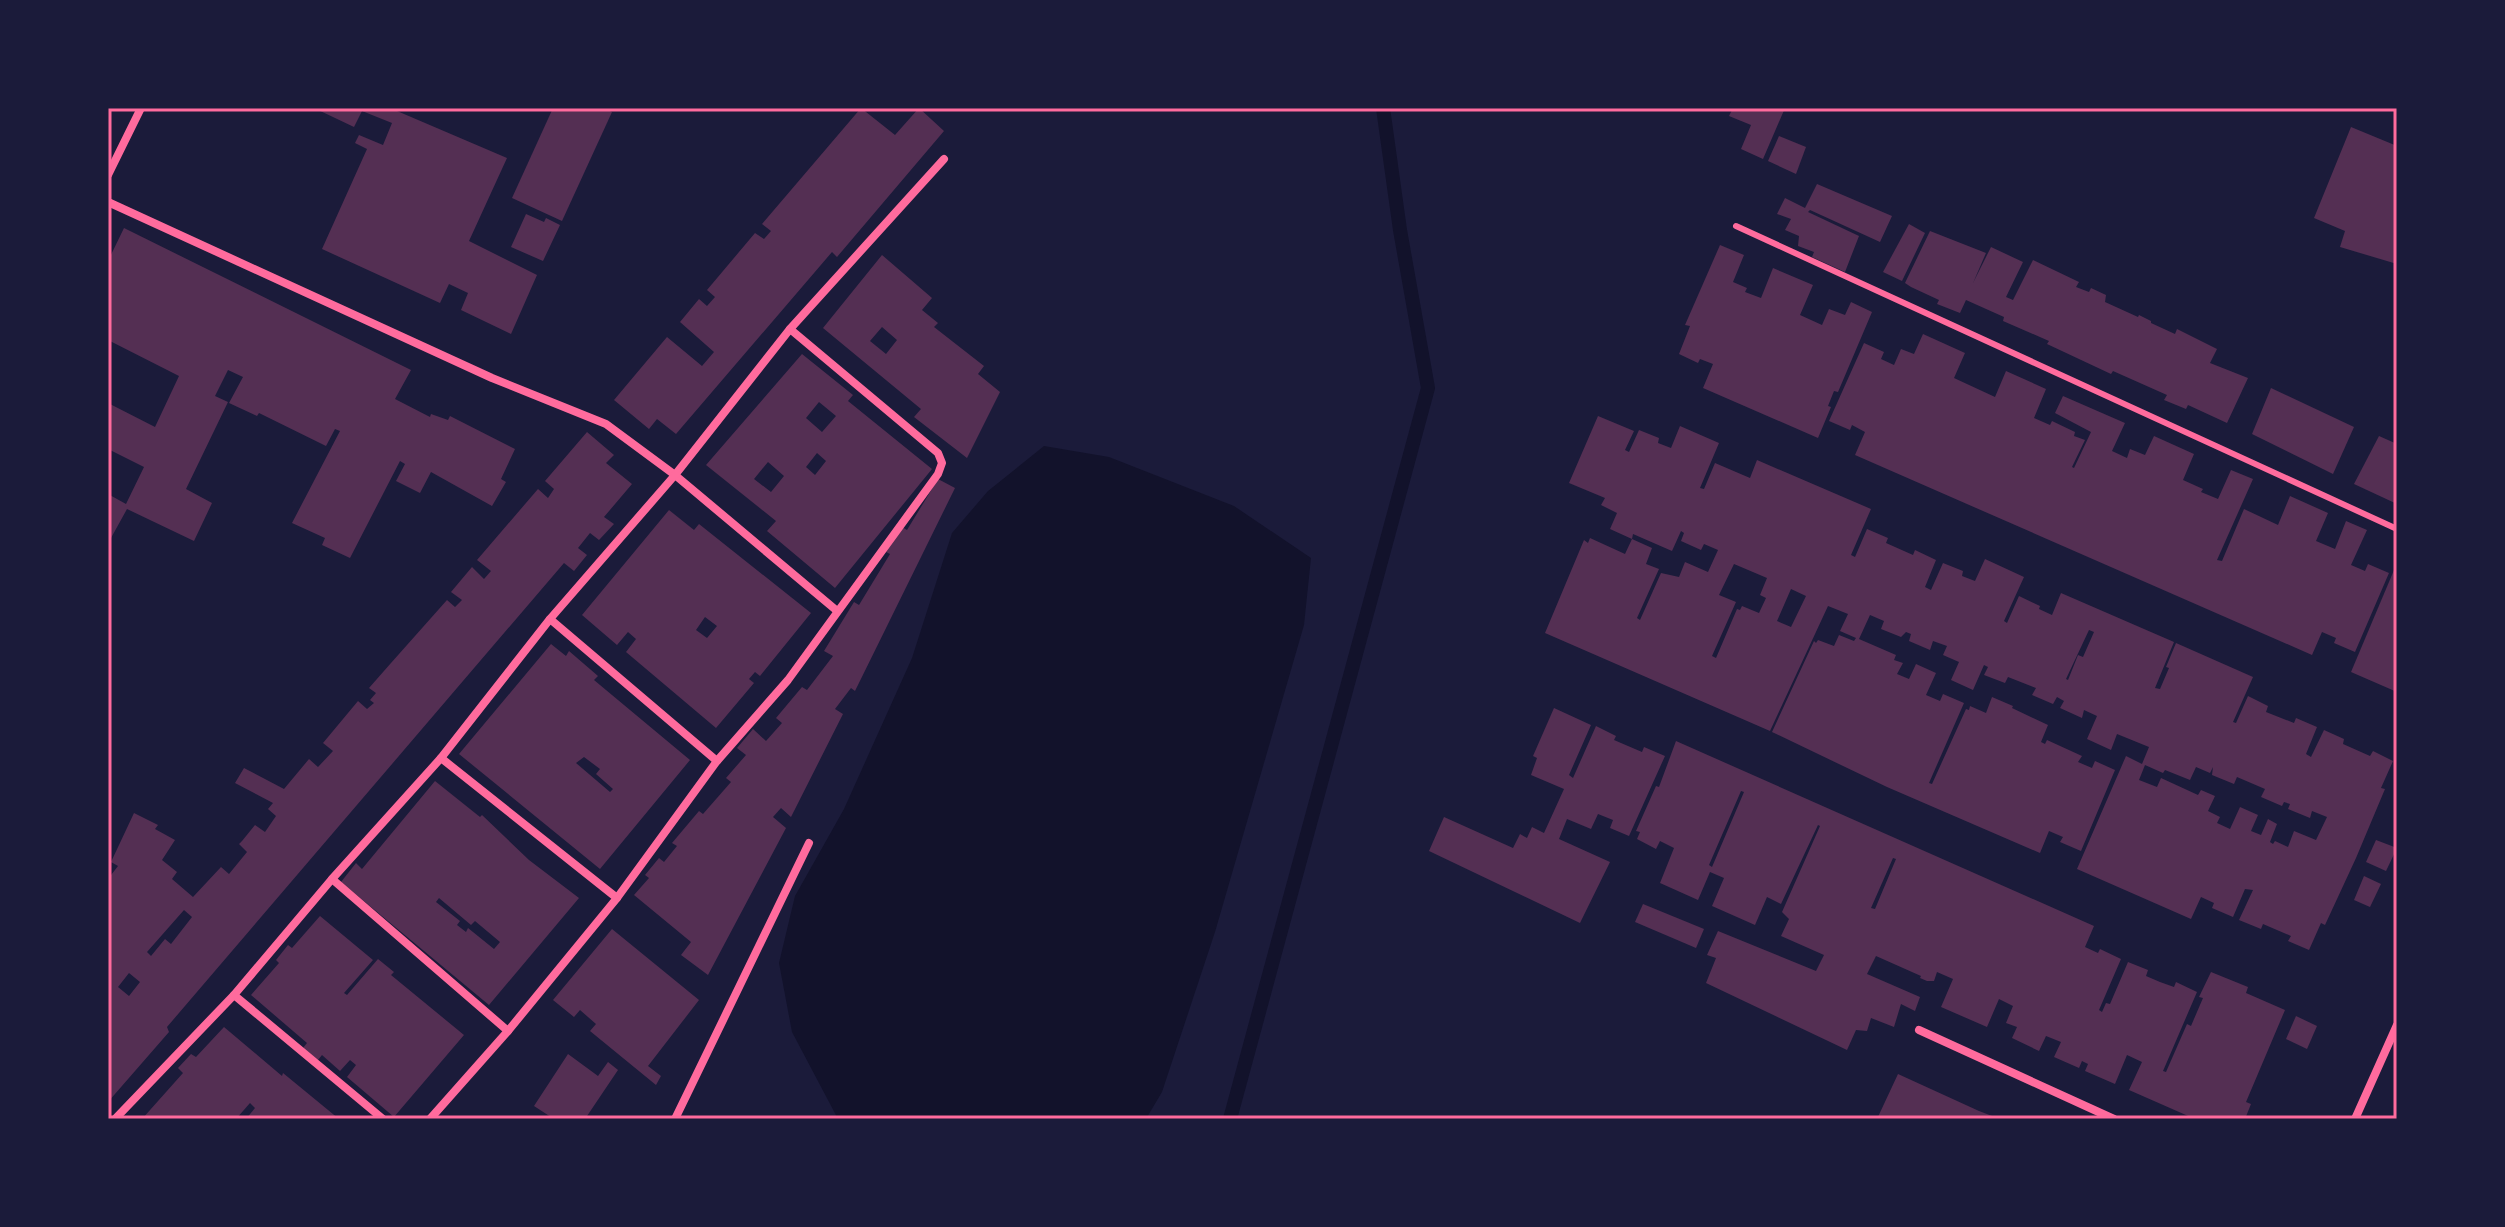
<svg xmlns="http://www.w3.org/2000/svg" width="2505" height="1227" font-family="'Titillium Web',sans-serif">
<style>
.water{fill:#12122b}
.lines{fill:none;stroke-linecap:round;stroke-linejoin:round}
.stream{stroke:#12122b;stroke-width:14}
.building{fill:#542f53;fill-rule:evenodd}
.service{stroke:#ff6b9d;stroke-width:6}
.minor{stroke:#ff6b9d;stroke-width:8}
.neatline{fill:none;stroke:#ff6b9d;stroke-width:3}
</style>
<rect width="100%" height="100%" fill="#1b1b3a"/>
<polygon class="water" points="1044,446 1109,457 1234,506 1311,558 1304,625 1215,932 1162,1092 1146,1119 838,1119 792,1032 779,963 795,896 844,809 912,658 952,533 988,491"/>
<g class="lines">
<polyline class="stream" points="1230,1119 1428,388 1400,230 1383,108"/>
</g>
<g class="building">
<polygon points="314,108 390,108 507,158 469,241 537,275 511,334 461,310 468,293 449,284 440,303 322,249 367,149 355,143 359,135 383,145 392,123 362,111 354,127"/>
<polygon points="553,108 603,108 612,112 562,221 512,198"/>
<polygon points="861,108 895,135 919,108 944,131 837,257 832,252 676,434 657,419 649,429 614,400 667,337 702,366 714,352 680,322 699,299 707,306 715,297 707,290 755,233 764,239 771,231 762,224"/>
<polygon points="1733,108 1785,108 1763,159 1741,149 1751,125 1729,116"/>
<polygon points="2351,127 2397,146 2397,244 2394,246 2397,247 2397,264 2340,247 2345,231 2314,218"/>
<polygon points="1779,136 1806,147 1796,174 1768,161"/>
<polygon points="1817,184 1892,216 1880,242 1810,210 1808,212 1859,236 1845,272 1812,257 1814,252 1798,246 1799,236 1785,230 1791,219 1777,214 1785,198 1805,208"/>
<polygon points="526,214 544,222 546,218 560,225 543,261 511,247"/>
<polygon points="1909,224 1925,233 1902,281 1883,272"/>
<polygon points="124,228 411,370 395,399 430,417 431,414 448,420 450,416 515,449 501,479 506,482 492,506 431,472 420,493 396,481 405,464 400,461 350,558 322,545 325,538 292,523 340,431 335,429 326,446 259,413 257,416 229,403 243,377 228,370 215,396 228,402 186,489 212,503 194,541 127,509 111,538 108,537 108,494 126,504 144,467 108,449 108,403 155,427 179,376 108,340 108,261"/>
<polygon points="1930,231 1986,253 1973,283 1991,247 2023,262 2006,297 2013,300 2033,260 2079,282 2076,287 2089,292 2091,288 2106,295 2105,302 2138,317 2139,315 2151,321 2151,323 2175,334 2177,329 2217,349 2210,363 2248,378 2227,423 2188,405 2186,409 2164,400 2167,395 2113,371 2111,374 2047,344 2049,341 2003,321 2004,317 1966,300 1960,313 1937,304 1939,300 1911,287 1905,283"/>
<polygon points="1720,245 1744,255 1733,282 1747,288 1745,292 1761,298 1773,268 1813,285 1800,315 1822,325 1829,309 1845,315 1851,302 1872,312 1838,392 1834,391 1828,406 1831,407 1818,438 1703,388 1713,364 1700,359 1698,363 1679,354 1690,326 1685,325"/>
<path d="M 882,255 L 932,298 L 922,310 L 938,323 L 934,327 L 984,366 L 978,374 L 1000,392 L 967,458 L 914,417 L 921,409 L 823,328 ZM 882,327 L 897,340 L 886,354 L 870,341 Z"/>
<polygon points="1923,334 1965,353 1954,378 1995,397 2006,371 2046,389 2034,418 2050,425 2052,421 2075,432 2074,436 2085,440 2072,467 2074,468 2091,432 2055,413 2063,396 2125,423 2112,451 2127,458 2130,449 2145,455 2154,436 2194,454 2183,480 2203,489 2201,492 2218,499 2231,470 2253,479 2217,560 2222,561 2244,509 2278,525 2290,496 2328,513 2316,541 2335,549 2346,521 2367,530 2351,565 2365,571 2368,564 2389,573 2355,652 2334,643 2336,638 2322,632 2312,655 1855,455 1865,432 1852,425 1850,430 1829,421 1864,343 1884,352 1881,359 1894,365 1901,349 1914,354"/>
<path d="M 802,354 L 853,395 L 848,401 L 932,469 L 835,588 L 767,531 L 776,521 L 706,465 ZM 819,402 L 836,416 L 822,432 L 806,418 ZM 817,453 L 826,461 L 815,475 L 806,467 ZM 768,462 L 784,476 L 771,492 L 754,479 Z"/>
<polygon points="2271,388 2354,427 2333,474 2252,434"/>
<path d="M 1598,416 L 1634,431 L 1625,450 L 1629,452 L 1639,430 L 1659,438 L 1658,443 L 1671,448 L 1680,426 L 1719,443 L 1700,488 L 1704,489 L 1715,463 L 1750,478 L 1757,460 L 1871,509 L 1851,555 L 1855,557 L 1867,529 L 1888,538 L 1886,543 L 1913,555 L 1915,550 L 1936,560 L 1925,587 L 1931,590 L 1943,563 L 1963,571 L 1962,576 L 1975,581 L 1985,559 L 2024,577 L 2004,621 L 2007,623 L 2019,596 L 2040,606 L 2039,609 L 2052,615 L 2061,593 L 2174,642 L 2155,688 L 2160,689 L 2169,668 L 2166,667 L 2176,643 L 2253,677 L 2233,722 L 2236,723 L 2248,696 L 2268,706 L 2266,712 L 2294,723 L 2296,718 L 2317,727 L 2306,754 L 2311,757 L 2324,730 L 2344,739 L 2343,744 L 2370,756 L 2373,751 L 2393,761 L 2381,788 L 2385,789 L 2356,858 L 2325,925 L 2321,923 L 2309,950 L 2288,941 L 2291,936 L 2263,924 L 2261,929 L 2239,920 L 2253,890 L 2245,889 L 2233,917 L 2212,908 L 2214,903 L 2201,897 L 2191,919 L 2077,869 L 2126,756 L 2142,764 L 2149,747 L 2117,734 L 2111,750 L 2087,739 L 2097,716 L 2084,710 L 2082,718 L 2060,708 L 2064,701 L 2057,697 L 2053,704 L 2032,695 L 2036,688 L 2008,677 L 2005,683 L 1984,675 L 1988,667 L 1984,665 L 1973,690 L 1951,680 L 1959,662 L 1943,655 L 1947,646 L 1933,641 L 1930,650 L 1909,641 L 1911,634 L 1906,632 L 1901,637 L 1881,629 L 1884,621 L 1870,615 L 1859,639 L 1896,655 L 1894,660 L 1903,663 L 1897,674 L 1909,679 L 1916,664 L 1936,673 L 1926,695 L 1940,701 L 1943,694 L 1964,703 L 1929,783 L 1932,784 L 1966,709 L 1969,710 L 1970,706 L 1986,713 L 1992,697 L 2013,706 L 2012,708 L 2048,725 L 2041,742 L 2045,744 L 2047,740 L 2082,756 L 2078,762 L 2092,768 L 2095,761 L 2115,770 L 2081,851 L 2060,842 L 2063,837 L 2049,831 L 2040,853 L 1887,787 L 1772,732 L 1814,641 L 1816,643 L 1818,640 L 1834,646 L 1839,635 L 1854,641 L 1856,638 L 1840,631 L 1848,614 L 1828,606 L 1770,731 L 1545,633 L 1584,540 L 1588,543 L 1590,538 L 1625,554 L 1632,539 L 1652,548 L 1646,564 L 1659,569 L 1637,618 L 1640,620 L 1661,573 L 1679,577 L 1685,562 L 1708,572 L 1718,550 L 1704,544 L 1701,550 L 1681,541 L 1684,533 L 1681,531 L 1672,551 L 1633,534 L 1632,539 L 1610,529 L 1617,513 L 1601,505 L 1605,498 L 1569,483 ZM 1734,564 L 1767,578 L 1760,595 L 1766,598 L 1759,613 L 1742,606 L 1740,610 L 1737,609 L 1716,658 L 1712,656 L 1736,602 L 1719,595 ZM 1791,589 L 1806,596 L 1791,627 L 1777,621 ZM 2089,630 L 2094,632 L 2083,657 L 2078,655 L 2068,680 L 2066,679 ZM 2145,765 L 2163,773 L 2165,770 L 2190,780 L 2196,767 L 2210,773 L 2213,767 L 2212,775 L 2234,784 L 2237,777 L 2265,789 L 2261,797 L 2282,806 L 2284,802 L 2290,804 L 2288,809 L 2310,818 L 2312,811 L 2327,817 L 2316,840 L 2294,831 L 2288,847 L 2275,841 L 2273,844 L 2270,842 L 2277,824 L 2268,819 L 2261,835 L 2251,831 L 2258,815 L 2240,807 L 2230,829 L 2217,823 L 2220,817 L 2208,811 L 2215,796 L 2201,790 L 2198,795 L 2161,778 L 2157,787 L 2139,780 Z"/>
<path d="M 587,432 L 614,455 L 606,463 L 632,484 L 604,517 L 614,524 L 599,540 L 590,533 L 578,548 L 587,555 L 574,571 L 564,563 L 167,1027 L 169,1032 L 108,1102 L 108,879 L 118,866 L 111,862 L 134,813 L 158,825 L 155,829 L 175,840 L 162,860 L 177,872 L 172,879 L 193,897 L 221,867 L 229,874 L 247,852 L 239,844 L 242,841 L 255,825 L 265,832 L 276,816 L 268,809 L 273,803 L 235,783 L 244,768 L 284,789 L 309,759 L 318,767 L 333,751 L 323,743 L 358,701 L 367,709 L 374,703 L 370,700 L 376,693 L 369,688 L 391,663 L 447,600 L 455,607 L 462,600 L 451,592 L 472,567 L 484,579 L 491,571 L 477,560 L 538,489 L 548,498 L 554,489 L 545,481 ZM 184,910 L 192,917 L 171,944 L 165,939 L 151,956 L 147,952 ZM 129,973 L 140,982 L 129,996 L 118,987 Z"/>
<polygon points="2379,436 2397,444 2397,504 2354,484"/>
<polygon points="938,479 955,488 855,691 851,688 835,709 843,714 791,817 781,808 773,817 786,828 708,975 681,955 691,942 634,895 649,878 645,875 659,858 664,862 677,846 672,843 699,811 703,814 731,782 726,778 746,755 737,748 753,729 766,741 782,723 776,718 802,687 807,690 833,656 824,651 854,602 859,605 890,554 886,552 902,527 907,530"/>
<path d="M 669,510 L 694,530 L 699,524 L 811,613 L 760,676 L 755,672 L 749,679 L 754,683 L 716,728 L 626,652 L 636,639 L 628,632 L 617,645 L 582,615 ZM 705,617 L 717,626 L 707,638 L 696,630 Z"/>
<polygon points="2397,563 2397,692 2351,672"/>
<path d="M 551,644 L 566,656 L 569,651 L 598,676 L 594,680 L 690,760 L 600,869 L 459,754 ZM 584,757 L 600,769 L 596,774 L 613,789 L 610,792 L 576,763 Z"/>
<polygon points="1554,708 1591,725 1569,775 1573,778 1596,726 1616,736 1614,740 1642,752 1644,747 1665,756 1629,836 1610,828 1613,820 1598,814 1591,829 1567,819 1559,839 1610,862 1580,923 1429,851 1444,817 1513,848 1520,834 1527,838 1532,827 1544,833 1564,789 1531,775 1537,758 1533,756"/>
<path d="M 1676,741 L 2094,926 L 2085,947 L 2098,953 L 2100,949 L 2121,959 L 2099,1010 L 2102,1012 L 2106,1003 L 2110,1004 L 2128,962 L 2148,970 L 2146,976 L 2160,982 L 2174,987 L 2176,982 L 2197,992 L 2163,1071 L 2166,1072 L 2187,1024 L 2191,1026 L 2203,998 L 2199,997 L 2211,972 L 2248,987 L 2246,993 L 2285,1010 L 2246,1102 L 2251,1104 L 2245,1119 L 2195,1119 L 2129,1090 L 2142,1062 L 2127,1055 L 2115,1084 L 2085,1071 L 2088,1064 L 2082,1061 L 2079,1068 L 2054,1057 L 2061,1042 L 2046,1036 L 2039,1051 L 2012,1038 L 2017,1027 L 2006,1023 L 2013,1006 L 1999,999 L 1987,1027 L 1941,1007 L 1953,979 L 1937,972 L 1934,981 L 1927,981 L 1920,978 L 1921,976 L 1876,956 L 1867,974 L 1920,997 L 1915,1011 L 1901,1004 L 1894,1027 L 1871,1018 L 1867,1031 L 1856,1030 L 1847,1050 L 1706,983 L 1716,958 L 1707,955 L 1718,931 L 1816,971 L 1824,955 L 1781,936 L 1789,919 L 1782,912 L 1820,826 L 1818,825 L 1781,904 L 1767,897 L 1755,925 L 1712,906 L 1724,878 L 1710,872 L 1698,900 L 1660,883 L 1674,848 L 1660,841 L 1656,849 L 1637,839 L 1640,832 L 1636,831 L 1656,786 L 1659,787 ZM 1741,791 L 1744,792 L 1712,867 L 1709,865 ZM 1893,858 L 1896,859 L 1875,909 L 1871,908 Z"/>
<path d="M 435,781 L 480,817 L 482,815 L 529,860 L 579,898 L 489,1005 L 341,882 L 356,863 L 362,869 ZM 439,898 L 471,925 L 475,921 L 500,942 L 494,949 L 468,928 L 466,932 L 457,925 L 460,921 L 436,902 Z"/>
<polygon points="2376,840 2397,848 2386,871 2366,862"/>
<polygon points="2364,876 2381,884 2370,907 2354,900"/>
<polygon points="1643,904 1704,929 1696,948 1635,922"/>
<polygon points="320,916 373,960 344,993 347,995 378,959 394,972 391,975 464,1035 394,1117 347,1077 356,1065 350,1060 340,1071 322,1055 318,1060 303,1048 307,1043 251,995 279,963 276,960 288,945 292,948"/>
<polygon points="612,929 699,1000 648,1066 661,1076 656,1085 590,1031 596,1024 580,1010 574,1017 553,1000"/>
<polygon points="2296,1016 2317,1026 2307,1049 2286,1039"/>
<polygon points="224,1027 282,1076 283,1073 339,1119 246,1119 255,1108 250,1103 236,1119 142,1119 183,1073 178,1068 191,1054 196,1057"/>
<polygon points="568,1054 598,1076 608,1062 618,1070 585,1119 554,1119 534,1106"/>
<polygon points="1898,1074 1979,1111 2000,1119 1877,1119"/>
</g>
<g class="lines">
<polyline class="service" points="1736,226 2397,529"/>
<g class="minor">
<polyline points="108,175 141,108"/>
<polyline points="108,202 492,378 606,424 675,475 836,610"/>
<polyline points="550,619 717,761"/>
<polyline points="441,758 617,898"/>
<polyline points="332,879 508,1031"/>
<polyline points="234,995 383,1119"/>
<polyline points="1919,1030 2114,1119"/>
<polyline points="115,1119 234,995 332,879 441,758 550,619 675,475 790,329 944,159"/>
<polyline points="430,1119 508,1031 617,898 717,761 788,680 938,474 942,463 938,453 790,329"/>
<polyline points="675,1119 809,843"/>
<polyline points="2355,1119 2397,1025"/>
</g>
</g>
<rect width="2505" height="1227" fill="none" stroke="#1b1b3a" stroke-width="220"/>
<rect x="110" y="110" width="2285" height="1007" class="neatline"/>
</svg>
